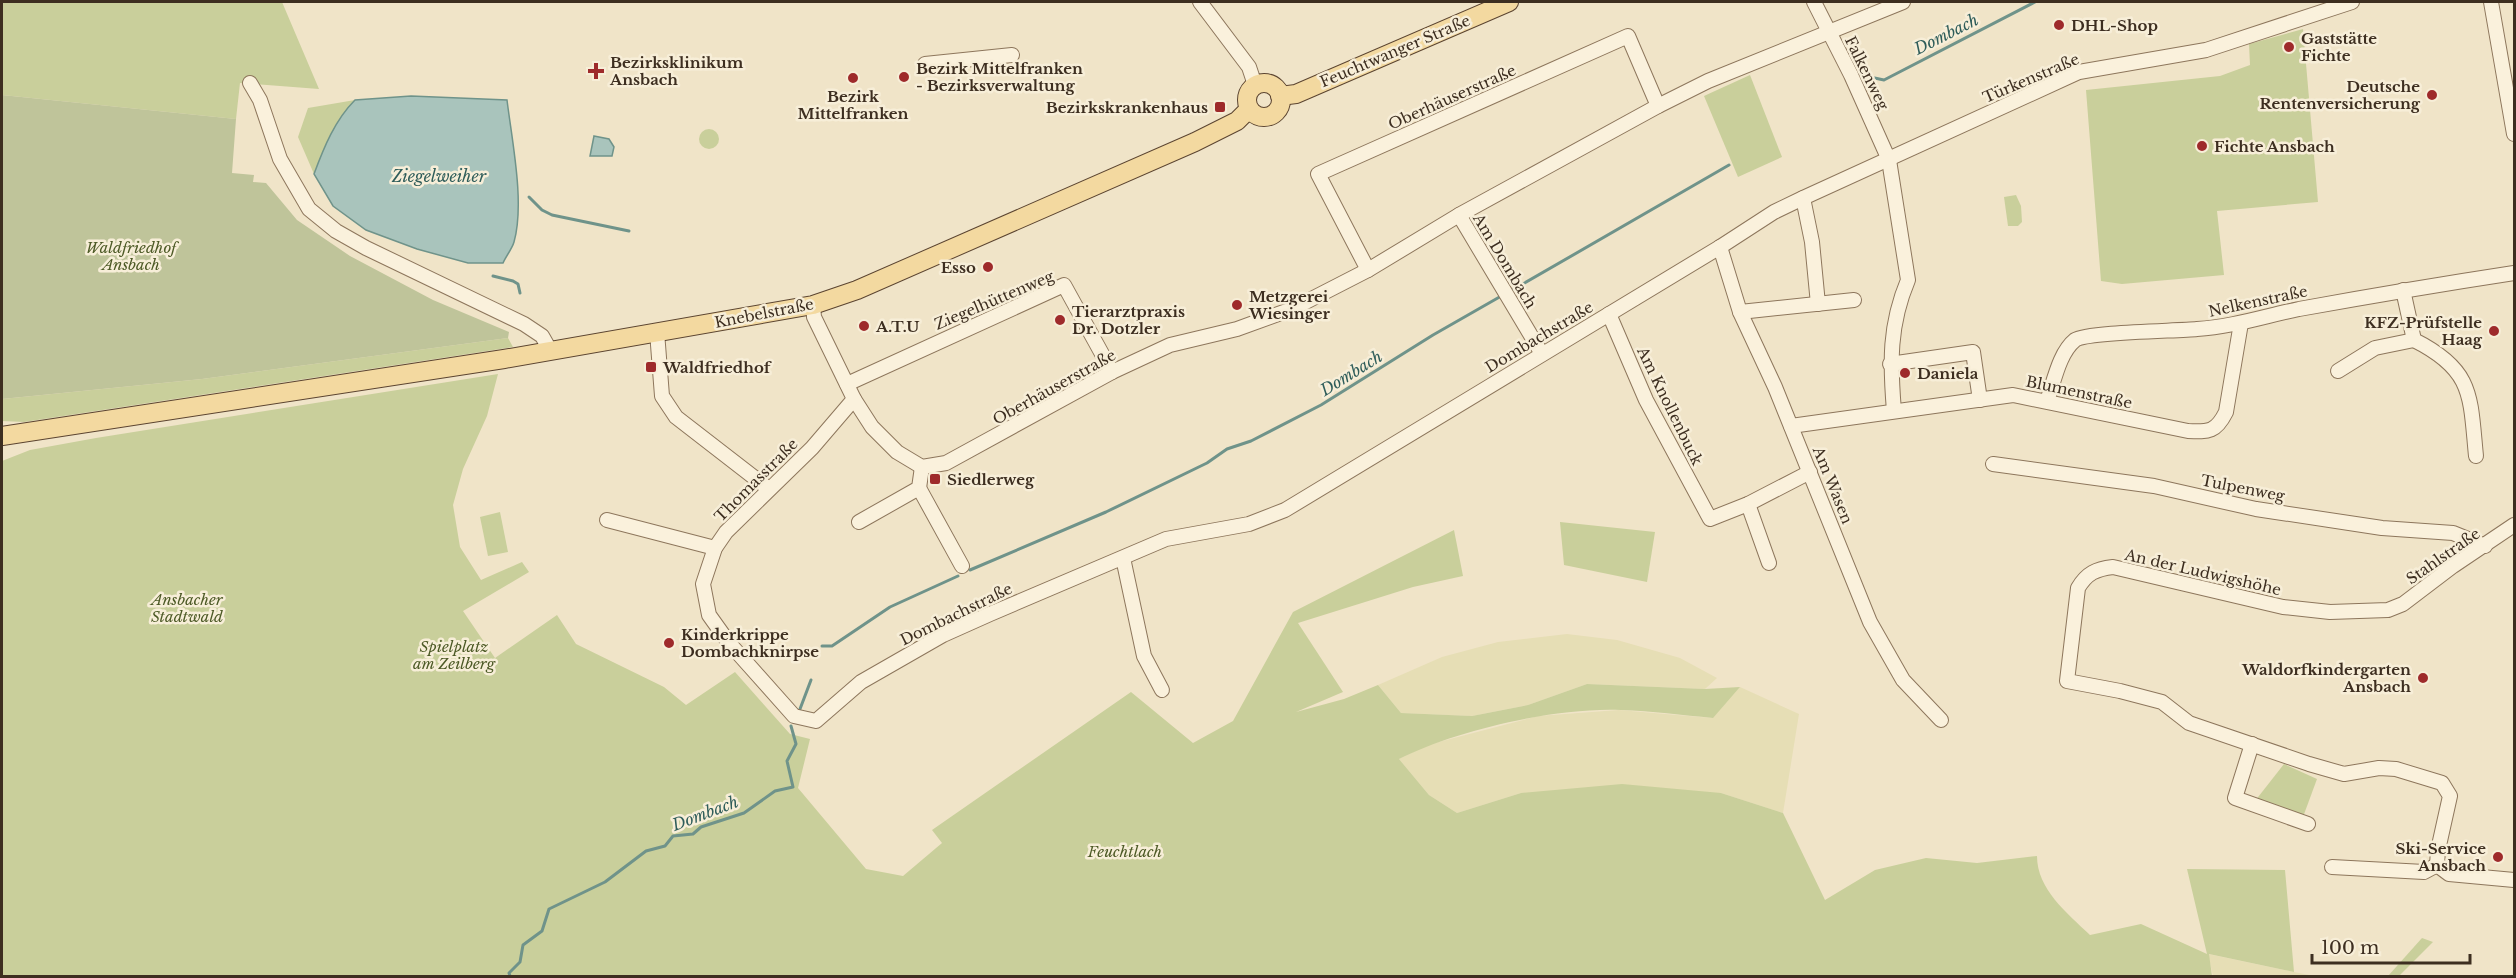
<svg xmlns="http://www.w3.org/2000/svg" width="2516" height="978" font-family="'Libre Baskerville',serif">
<style>
.farmland{fill:#e6deb5}
.green{fill:#c9cf9b}
.cemetery{fill:#bfc49a}
.water{fill:#a9c4bc;stroke:#6f938a;stroke-width:1.5}
.lines{fill:none;stroke-linecap:round;stroke-linejoin:round}
.stream{stroke:#6f938a;stroke-width:3}
.minor-casing{stroke:#8d765c;stroke-width:16}
.major-casing{stroke:#5b4430;stroke-width:20}
.minor{stroke:#faf1dc;stroke-width:14}
.major{stroke:#f3d9a0;stroke-width:18}
.poi-dot{fill:#9e2a2b;stroke:#f7eed8;stroke-width:2}
.labels{text-anchor:middle;dominant-baseline:central;stroke-width:5;stroke-linejoin:round;paint-order:stroke}
.poi-label{font-size:15px;font-weight:bold;fill:#3d2e20;stroke:#f7eed8;text-anchor:start}
.street-label{font-size:15px;fill:#3d2e20;stroke:#f7eed8}
.park-label{font-size:15px;font-style:italic;fill:#4d5a26;stroke:#f7eed8}
.water-label{font-size:16px;font-style:italic;fill:#2f5d5a;stroke:#f7eed8}
</style>
<rect width="100%" height="100%" fill="#f0e4c8"/>
<g class="farmland">
<polygon points="1567,634 1617,640 1680,658 1717,678 1705,689 1587,684 1528,705 1472,716 1401,713 1378,685 1442,657 1498,642"/>
<polygon points="1740,687 1799,714 1783,813 1721,793 1521,793 1457,813 1429,795 1399,759 1427,745 1538,716 1619,710 1712,718"/>
<polygon points="2208,954 2294,972 2314,976 2213,976"/>
</g>
<g class="green">
<polygon points="2,2 282,2 319,89 240,83 236,119 2,95"/>
<polygon points="2303,29 2318,202 2217,211 2224,275 2122,284 2101,281 2086,90 2220,76 2250,65 2249,44"/>
<polygon points="1750,75 1782,157 1738,177 1704,96"/>
<path d="M 355,100 C 335,120 324,147 314,174 L 298,137 L 308,108 Z"/>
<circle cx="709" cy="139" r="10"/>
<polygon points="2016,195 2021,206 2022,222 2018,226 2008,226 2004,197"/>
<polygon points="508,338 513,347 24,422 2,421 2,399 202,379"/>
<path d="M 498,374 L 487,416 L 463,469 L 453,505 L 460,547 L 481,580 L 522,562 L 529,572 L 463,611 L 495,658 L 557,615 L 576,644 L 664,687 L 686,705 L 735,672 L 790,734 L 810,739 L 798,788 L 866,869 L 903,876 L 942,843 L 932,830 L 1131,692 L 1193,743 L 1233,721 L 1293,612 L 1454,530 L 1463,576 L 1413,587 L 1298,623 L 1343,692 L 1296,712 L 1344,699 L 1378,685 L 1401,713 L 1472,716 L 1528,705 L 1587,684 L 1705,689 L 1740,687 L 1713,718 C 1682,715 1652,711 1621,710 C 1557,707 1456,730 1399,759 L 1429,795 L 1457,813 L 1521,793 L 1622,784 L 1721,793 L 1783,813 L 1825,900 L 1875,870 L 1926,858 L 1977,863 L 2037,856 C 2037,889 2067,913 2090,935 L 2141,924 L 2207,954 L 2187,869 L 2285,870 L 2294,972 L 2209,954 L 2212,976 L 2,976 L 2,461 L 30,450 L 96,438 Z"/>
<polygon points="500,512 508,552 488,556 480,517"/>
<polygon points="1560,522 1655,532 1647,582 1564,565"/>
<polygon points="2284,764 2317,779 2303,817 2255,801"/>
<polygon points="2422,938 2433,942 2399,976 2388,976"/>
</g>
<polygon class="cemetery" points="2,95 236,119 232,173 254,175 253,182 266,183 297,220 350,256 433,300 509,332 508,338 202,379 2,399"/>
<g class="water">
<path d="M 411,96 L 507,100 C 512,141 525,203 514,242 C 512,249 506,256 503,263 L 468,263 L 417,249 L 366,230 L 333,206 L 314,174 C 324,147 335,120 355,100 Z"/>
<polygon points="594,136 609,139 614,147 612,156 590,156"/>
</g>
<g class="lines">
<g class="stream">
<polyline points="1865,76 1884,80 2035,2"/>
<polyline points="529,197 542,210 552,215 629,231"/>
<polyline points="493,276 513,281 518,284 520,293"/>
<polyline points="1509,292 1729,165"/>
<polyline points="970,570 1106,512 1207,463 1227,449 1251,441 1321,405 1433,335 1503,295"/>
<polyline points="822,646 832,646 890,607 958,576"/>
<polyline points="800,709 811,680"/>
<polyline points="510,976 509,973 520,962 523,945 542,931 549,909 605,882 646,851 665,846 673,836 693,834 701,827 744,813 775,791 793,787 787,761 796,744 791,726"/>
</g>
<g class="minor-casing">
<g id="minor">
<polyline points="1200,2 1249,67 1255,85"/>
<path d="M 1814,2 L 1851,75 L 1889,160 L 1908,280 C 1889,325 1890,363 1894,411"/>
<polyline points="2491,2 2514,134"/>
<polyline points="925,64 1012,55"/>
<polyline points="250,83 260,100 280,159 309,209 336,231 366,248 524,324 542,336 550,350"/>
<polyline points="1803,198 1812,242 1818,304"/>
<polyline points="1459,215 1542,354"/>
<polyline points="1720,247 1740,312 1775,387 1870,622 1903,680 1941,720"/>
<polyline points="1368,270 1318,174 1628,36 1658,106"/>
<path d="M 2403,290 L 2414,340 C 2474,370 2470,396 2476,456"/>
<polyline points="813,305 814,317 854,399 812,448 726,532 715,548 703,584 709,615 729,643 794,716 816,721 861,682 943,635 990,614 1166,539 1249,524 1285,510 1720,247 1774,212 1803,198 2079,72 2206,50 2352,2"/>
<polyline points="1740,312 1854,300"/>
<polyline points="1609,314 1646,400 1710,519 1748,504 1810,472"/>
<polyline points="657,332 662,396 676,417 769,489"/>
<polyline points="1890,364 1973,352 1980,400"/>
<polyline points="2338,371 2375,348 2414,340"/>
<polyline points="847,384 1064,285 1112,372"/>
<polyline points="854,399 872,427 897,452 922,467 946,463 1112,372 1170,345 1237,329 1292,309 1368,270 1459,215 1658,106 1708,81 1903,2"/>
<path d="M 2047,401 C 2054,382 2059,353 2075,340 C 2087,332 2177,331 2197,329 C 2232,327 2265,316 2299,309 C 2371,296 2442,284 2514,273"/>
<path d="M 1791,426 L 2013,395 L 2188,431 C 2209,432 2216,432 2226,412 L 2241,323"/>
<polyline points="1993,464 2154,486 2256,509 2382,528 2453,533 2485,546"/>
<polyline points="919,488 962,566"/>
<polyline points="1748,504 1769,563"/>
<polyline points="607,520 715,548"/>
<polyline points="859,522 919,488 922,467"/>
<polyline points="1123,558 1144,656 1162,690"/>
<polyline points="2252,744 2235,798 2308,824"/>
<path d="M 2437,865 L 2438,850 L 2450,796 L 2442,783 L 2396,769 L 2379,768 L 2344,774 L 2309,764 L 2189,723 L 2162,702 L 2120,691 L 2067,681 L 2078,588 C 2087,573 2096,569 2113,567 L 2283,607 L 2330,612 L 2388,610 L 2403,604 L 2453,566 L 2514,525"/>
<polyline points="2437,865 2449,874 2514,880"/>
<polyline points="2332,867 2424,872 2437,865"/>
</g>
</g>
<g class="major-casing">
<g id="major">
<circle cx="1264" cy="100" r="17"/>
<polyline points="1280,96 1296,94 1509,2"/>
<polyline points="2,436 504,359 813,305 857,290 1195,142 1237,121 1249,109"/>
</g>
</g>
<use href="#minor" class="minor"/>
<use href="#major" class="major"/>
</g>
<g class="poi-dot">
<circle cx="2059" cy="25" r="6"/>
<circle cx="2289" cy="47" r="6"/>
<path d="M593 62h6v6h6v6h-6v6h-6v-6h-6v-6h6z"/>
<circle cx="904" cy="77" r="6"/>
<circle cx="853" cy="78" r="6"/>
<circle cx="2432" cy="95" r="6"/>
<rect x="1214" y="101" width="12" height="12" rx="3"/>
<circle cx="2202" cy="146" r="6"/>
<circle cx="988" cy="267" r="6"/>
<circle cx="1237" cy="305" r="6"/>
<circle cx="1060" cy="320" r="6"/>
<circle cx="864" cy="326" r="6"/>
<circle cx="2494" cy="331" r="6"/>
<rect x="645" y="361" width="12" height="12" rx="3"/>
<circle cx="1905" cy="373" r="6"/>
<rect x="929" y="473" width="12" height="12" rx="3"/>
<circle cx="669" cy="643" r="6"/>
<circle cx="2423" cy="678" r="6"/>
<circle cx="2498" cy="857" r="6"/>
</g>
<g class="labels">
<g class="poi-label">
<text x="2071" y="25">DHL-Shop</text>
<text x="2301" y="38">Gaststätte<tspan x="2301" dy="17">Fichte</tspan></text>
<text x="610" y="62">Bezirksklinikum<tspan x="610" dy="17">Ansbach</tspan></text>
<text x="916" y="68">Bezirk Mittelfranken<tspan x="916" dy="17">- Bezirksverwaltung</tspan></text>
<text x="2420" y="86" text-anchor="end">Deutsche<tspan x="2420" dy="17">Rentenversicherung</tspan></text>
<text x="853" y="96" text-anchor="middle">Bezirk<tspan x="853" dy="17">Mittelfranken</tspan></text>
<text x="1208" y="107" text-anchor="end">Bezirkskrankenhaus</text>
<text x="2214" y="146">Fichte Ansbach</text>
<text x="976" y="267" text-anchor="end">Esso</text>
<text x="1249" y="296">Metzgerei<tspan x="1249" dy="17">Wiesinger</tspan></text>
<text x="1072" y="311">Tierarztpraxis<tspan x="1072" dy="17">Dr. Dotzler</tspan></text>
<text x="2482" y="322" text-anchor="end">KFZ-Prüfstelle<tspan x="2482" dy="17">Haag</tspan></text>
<text x="876" y="326">A.T.U</text>
<text x="663" y="367">Waldfriedhof</text>
<text x="1917" y="373">Daniela</text>
<text x="947" y="479">Siedlerweg</text>
<text x="681" y="634">Kinderkrippe<tspan x="681" dy="17">Dombachknirpse</tspan></text>
<text x="2411" y="669" text-anchor="end">Waldorfkindergarten<tspan x="2411" dy="17">Ansbach</tspan></text>
<text x="2486" y="848" text-anchor="end">Ski-Service<tspan x="2486" dy="17">Ansbach</tspan></text>
</g>
<g class="street-label">
<text transform="translate(1395 51) rotate(-23)">Feuchtwanger Straße</text>
<text transform="translate(1867 73) rotate(64)">Falkenweg</text>
<text transform="translate(2031 78) rotate(-23)">Türkenstraße</text>
<text transform="translate(1452 97) rotate(-24)">Oberhäuserstraße</text>
<text transform="translate(1505 261) rotate(59)">Am Dombach</text>
<text transform="translate(994 300) rotate(-23)">Ziegelhüttenweg</text>
<text transform="translate(2258 301) rotate(-12)">Nelkenstraße</text>
<text transform="translate(764 313) rotate(-11)">Knebelstraße</text>
<text transform="translate(1539 337) rotate(-31)">Dombachstraße</text>
<text transform="translate(1054 387) rotate(-29)">Oberhäuserstraße</text>
<text transform="translate(2079 392) rotate(12)">Blumenstraße</text>
<text transform="translate(1670 406) rotate(64)">Am Knollenbuck</text>
<text transform="translate(756 480) rotate(-45)">Thomasstraße</text>
<text transform="translate(1833 485) rotate(68)">Am Wasen</text>
<text transform="translate(2243 488) rotate(11)">Tulpenweg</text>
<text transform="translate(2443 556) rotate(-35)">Stahlstraße</text>
<text transform="translate(2203 572) rotate(13)">An der Ludwigshöhe</text>
<text transform="translate(956 614) rotate(-26)">Dombachstraße</text>
</g>
<g class="park-label">
<text x="131" y="247">Waldfriedhof<tspan x="131" dy="17">Ansbach</tspan></text>
<text x="187" y="599">Ansbacher<tspan x="187" dy="17">Stadtwald</tspan></text>
<text x="454" y="646">Spielplatz<tspan x="454" dy="17">am Zeilberg</tspan></text>
<text x="1125" y="851">Feuchtlach</text>
</g>
<g class="water-label">
<text transform="translate(1946 34) rotate(-27)">Dombach</text>
<text x="439" y="176">Ziegelweiher</text>
<text transform="translate(1351 373) rotate(-32)">Dombach</text>
<text transform="translate(705 813) rotate(-21)">Dombach</text>
</g>
</g>
<rect width="2516" height="978" fill="none" stroke="#3d2e20" stroke-width="6"/>
<path d="M2312 954v9h158v-9" fill="none" stroke="#3d2e20" stroke-width="3"/>
<text x="2321" y="954" font-size="18" fill="#3d2e20" stroke="#f7eed8" stroke-width="4.5" paint-order="stroke">100 m</text>
</svg>
